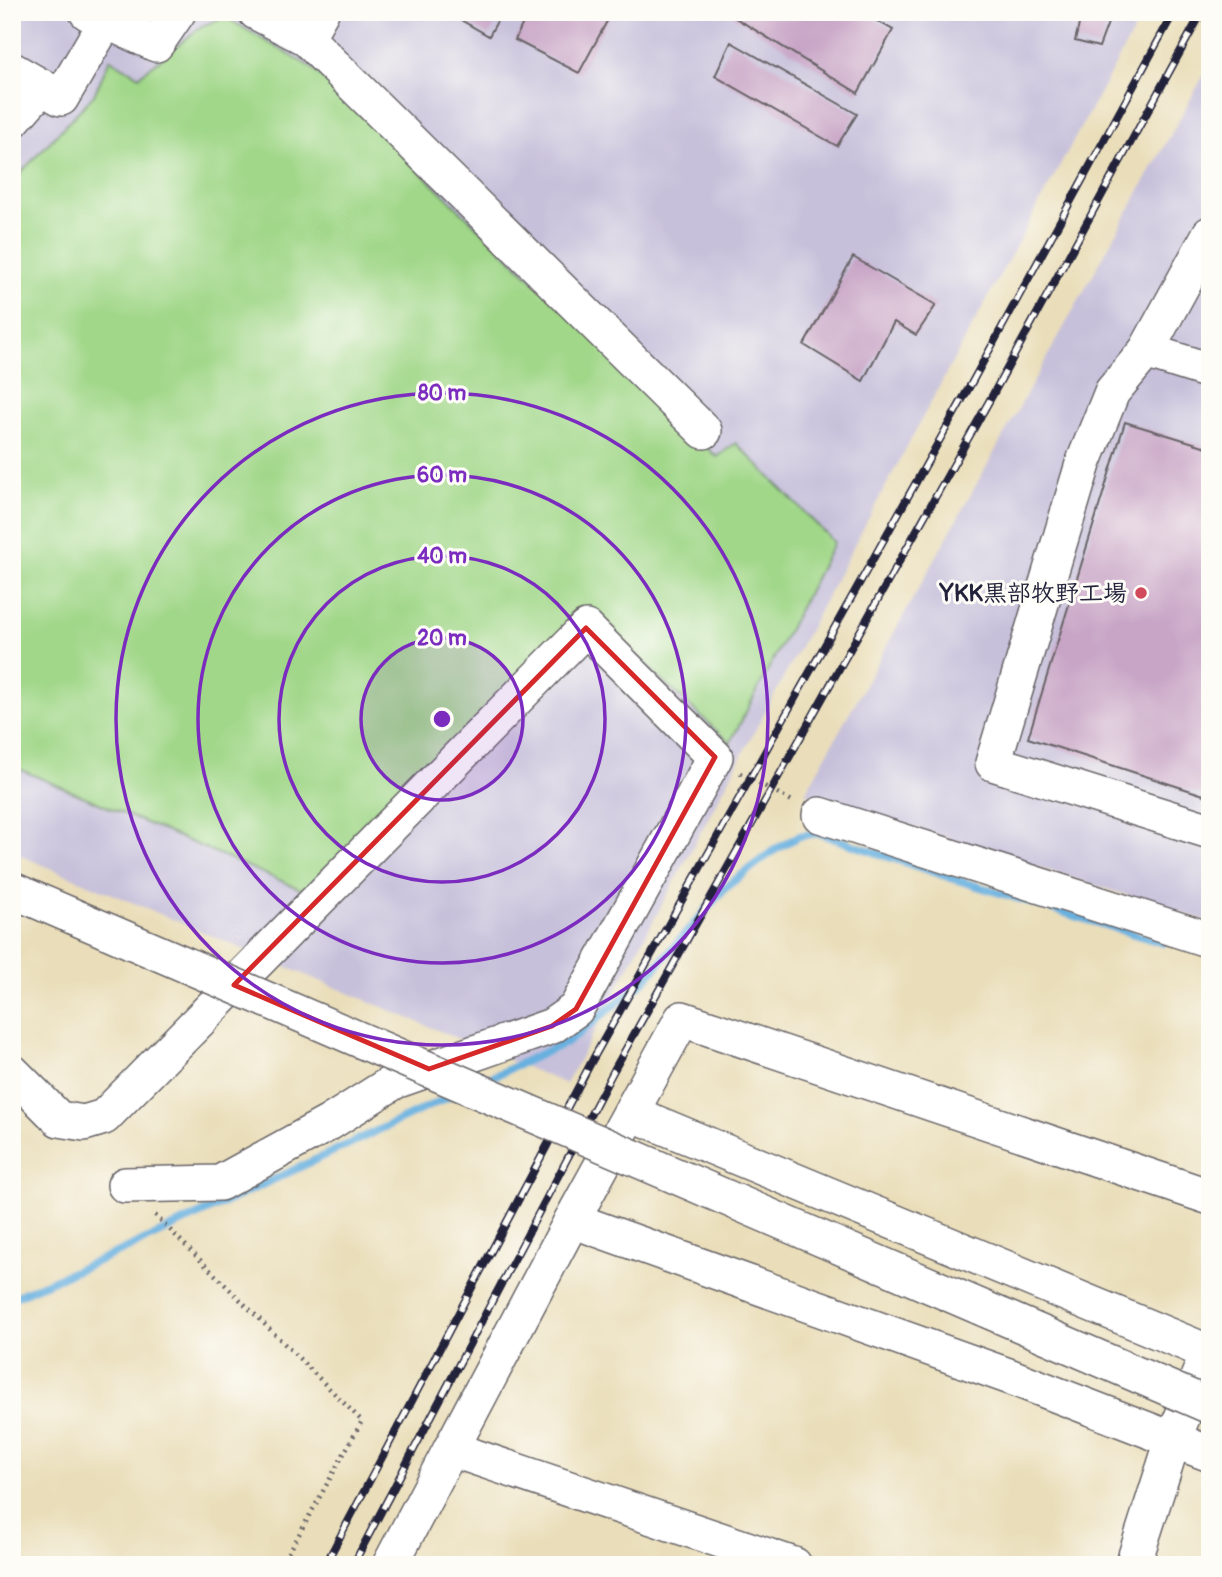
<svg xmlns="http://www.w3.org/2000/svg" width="1222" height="1577" font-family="Pangolin,'Klee One',sans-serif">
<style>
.industrial{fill:#c6c0da}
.green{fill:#a0d788;stroke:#617c62;stroke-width:2}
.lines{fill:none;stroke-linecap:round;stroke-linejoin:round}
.stream{stroke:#67b0df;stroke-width:8}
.building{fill:#c8a4c6}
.minor-casing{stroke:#686467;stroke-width:38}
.path{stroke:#686467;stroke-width:4.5;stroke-dasharray:2 5;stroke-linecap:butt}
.minor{stroke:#fff;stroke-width:35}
.rail-casing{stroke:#22223b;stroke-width:8}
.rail{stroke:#fdfcf7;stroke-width:5;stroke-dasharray:16;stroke-linecap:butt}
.minor-bridge-casing{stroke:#686467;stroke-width:38;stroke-linecap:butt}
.minor-bridge{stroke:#fff;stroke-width:35}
.marked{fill:none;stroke:#d62828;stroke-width:5;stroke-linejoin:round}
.ring{fill:none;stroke:#7b2cbf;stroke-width:3.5}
.poi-dot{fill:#d1495b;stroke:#fdfcf7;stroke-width:2.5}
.labels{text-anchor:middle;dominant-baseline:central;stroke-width:6;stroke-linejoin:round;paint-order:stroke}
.poi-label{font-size:24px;font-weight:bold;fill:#22223b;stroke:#fdfcf7;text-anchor:end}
.centre{fill:#7b2cbf;stroke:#fdfcf7;stroke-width:3.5}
.ring-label{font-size:21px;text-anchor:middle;font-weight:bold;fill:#7b2cbf;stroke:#fdfcf7;stroke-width:6;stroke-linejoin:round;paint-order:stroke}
</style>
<rect width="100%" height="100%" fill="#fdfcf7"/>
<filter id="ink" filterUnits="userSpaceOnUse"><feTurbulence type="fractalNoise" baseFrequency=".0143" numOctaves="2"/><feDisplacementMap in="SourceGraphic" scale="14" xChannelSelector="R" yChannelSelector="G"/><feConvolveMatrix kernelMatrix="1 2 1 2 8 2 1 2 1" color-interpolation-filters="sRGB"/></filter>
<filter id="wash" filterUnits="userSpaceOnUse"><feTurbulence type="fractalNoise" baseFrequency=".00686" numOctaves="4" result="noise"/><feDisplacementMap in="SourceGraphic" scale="28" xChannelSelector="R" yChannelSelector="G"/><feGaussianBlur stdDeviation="1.57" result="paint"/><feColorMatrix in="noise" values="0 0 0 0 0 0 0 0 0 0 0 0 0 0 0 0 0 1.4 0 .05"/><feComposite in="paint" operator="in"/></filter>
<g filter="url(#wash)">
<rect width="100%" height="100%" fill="#eadeba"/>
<g class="industrial">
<polygon points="12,12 1144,12 941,383 566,1084 12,852"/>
<polygon points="1210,64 1210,922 805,793"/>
</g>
<polygon class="green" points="225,17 312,68 717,457 736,443 834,542 730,743 585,609 305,891 12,766 12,182 94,95 110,59 139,76 202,26"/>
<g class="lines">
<g class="stream">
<polyline points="481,1082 569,1041 642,983 726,887 773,851 799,836 818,833 954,879 1163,943"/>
<polyline points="12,1298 137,1244 457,1093"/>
</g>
</g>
<g id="blocks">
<g class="building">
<polygon points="447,12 502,12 489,36"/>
<polygon points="528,12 612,12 579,73 515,40"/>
<polygon points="736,12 861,12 893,30 858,93 734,17"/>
<polygon points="1082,12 1112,12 1099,47 1075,41"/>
<polygon points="731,42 857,114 837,146 715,76"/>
<polygon points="853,257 936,305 916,335 894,322 863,381 804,345"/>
<polygon points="1125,422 1210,448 1210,797 1028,738"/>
</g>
</g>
</g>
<g filter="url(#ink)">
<use href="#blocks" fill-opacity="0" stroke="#686467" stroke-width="2"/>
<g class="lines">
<g class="minor-casing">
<g id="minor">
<polyline points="87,12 156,44 178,12"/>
<polyline points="256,12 306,38 321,12"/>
<polyline points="306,38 704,431"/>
<polyline points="12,70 61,98 106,21"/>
<polyline points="12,121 42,87"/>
<polyline points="1210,234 1146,351 1112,392 1083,464 993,763 1210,831"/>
<polyline points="1146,351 1210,371"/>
<polyline points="820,815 1210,940"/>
<polyline points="12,1072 59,1119 84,1123 104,1117 586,628 715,757 576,1009 552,1026 395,1081 329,1123 220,1183 125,1185"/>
<polyline points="631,1113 1210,1353"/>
<polyline points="572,1220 1011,1377 1210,1454"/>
<polyline points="390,1565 451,1449"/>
<polyline points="794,1565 451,1449 572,1220 682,1019 1210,1197"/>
<polyline points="1133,1565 1173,1440 1210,1348"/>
</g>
</g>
<g class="path">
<polyline points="740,773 794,802"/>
<polyline points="155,1215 362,1421 282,1565"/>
</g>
<use href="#minor" class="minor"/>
<g class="rail-casing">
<g id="rail">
<polyline points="325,1565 593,1059 971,384 1174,12"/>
<polyline points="353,1565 614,1070 992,396 1202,12"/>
</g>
</g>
<use href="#rail" class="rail"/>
<g class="minor-bridge-casing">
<polyline id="minor-bridge" points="12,890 1210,1406"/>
</g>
<use href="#minor-bridge" class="minor-bridge"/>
</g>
</g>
<path class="marked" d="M 586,628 L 715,757 L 576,1009 L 552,1026 L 429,1069 L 234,985 Z"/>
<circle cx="442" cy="719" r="81" fill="#7b2cbf" fill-opacity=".12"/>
<g class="ring">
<circle cx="442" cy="719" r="81"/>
<circle cx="442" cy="719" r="163"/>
<circle cx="442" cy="719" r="244"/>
<circle cx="442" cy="719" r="326"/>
</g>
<circle class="poi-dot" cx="1141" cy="593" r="7"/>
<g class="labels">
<g class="poi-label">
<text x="1127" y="593">YKK黒部牧野工場</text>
</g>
</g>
<circle cx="442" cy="719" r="10" class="centre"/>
<g class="ring-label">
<text x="442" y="400">80 m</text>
<text x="442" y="482">60 m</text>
<text x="442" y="563">40 m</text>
<text x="442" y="645">20 m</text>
</g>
<rect width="1222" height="1577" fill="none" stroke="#fdfcf7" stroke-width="42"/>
</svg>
